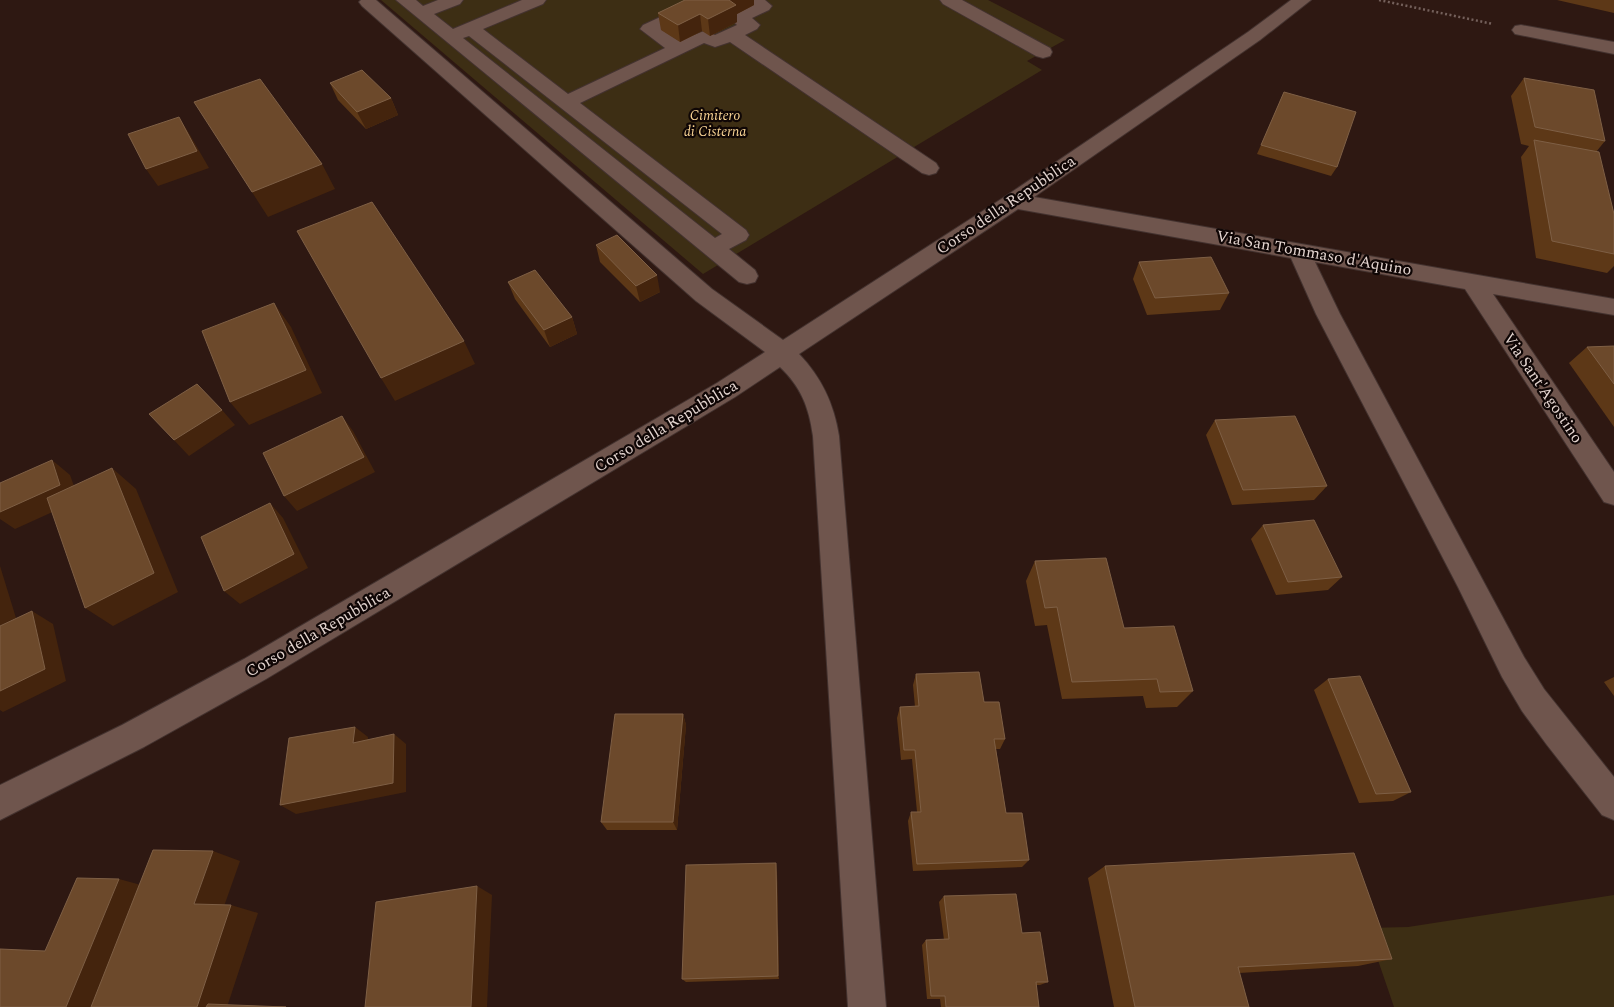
<svg xmlns="http://www.w3.org/2000/svg" width="1614" height="1007" font-family="Spectral,serif">
<style>
.green{fill:#3d2e14}
.lines{fill:none;stroke-linecap:round;stroke-linejoin:round}
.minor-casing{stroke:#43322f;stroke-width:2}
.path{stroke:#74605b;stroke-width:2.5;stroke-dasharray:2 2.5;stroke-linecap:butt}
.minor{fill:#6f554d;fill-rule:evenodd}
.wall{fill:#5d3817}
.shaded-wall{fill:#44240d}
.building{fill:#6c492b;stroke:#7e5f45}
.labels{text-anchor:middle;dominant-baseline:central;stroke-width:4.5;stroke-linejoin:round;paint-order:stroke}
.far-park-label{font-size:14px;font-style:italic;fill:#fad595;stroke:#0f0605}
.street-label{font-size:16px;fill:#e4d5d0;stroke:#0f0605}
</style>
<rect width="100%" height="100%" fill="#2e1812"/>
<g class="green">
<polygon points="381,0 988,0 1065,40 1027,61 1042,70 703,274"/>
<polygon points="1614,895 1614,1007 1394,1007 1367,928 1408,927"/>
</g>
<g class="lines">
<g class="minor-casing">
<g id="minor">
<path d="M 361,0 L 376,0 L 712,289 L 783,340 L 1006,196 L 1248,32 L 1291,0 L 1311,0 L 1260,40 L 1034,197 L 1614,299 L 1614,315 L 1493,294 L 1614,472 L 1614,505 L 1604,502 L 1465,289 L 1315,262 L 1340,314 L 1524,657 L 1544,689 L 1614,777 L 1614,820 L 1602,815 L 1547,745 L 1522,711 L 1502,677 L 1458,587 L 1316,314 L 1291,258 L 1018,209 L 799,354 C 822,378 834,404 839,436 L 886,1007 L 848,1007 L 813,436 C 809,407 801,387 780,367 L 735,397 L 266,679 L 144,747 L 0,820 L 0,785 L 122,725 L 244,659 L 717,383 L 765,352 L 696,301 L 362,6 L 359,2 Z"/>
<path d="M 396,0 L 416,0 L 423,6 L 438,0 L 463,0 L 460,4 L 434,14 L 453,29 L 522,0 L 546,0 L 543,4 L 483,29 L 568,94 L 665,48 L 640,29 L 643,25 L 697,0 L 720,0 L 717,4 L 662,30 L 679,41 L 704,31 L 715,35 L 737,25 L 730,18 L 733,14 L 750,6 L 743,0 L 765,0 L 772,6 L 769,10 L 752,18 L 760,25 L 757,29 L 745,35 L 936,163 L 939,168 L 936,173 L 929,175 L 922,173 L 730,42 L 715,47 L 704,43 L 580,103 L 746,230 L 749,235 L 746,240 L 729,249 L 755,270 L 758,276 L 755,282 L 747,284 L 739,282 ZM 469,36 L 722,234 L 715,238 L 463,38 Z"/>
<polygon points="940,0 962,0 1050,48 1052,52 1050,56 1043,58 1036,56 943,4"/>
<polygon points="1521,25 1614,42 1614,54 1515,34 1512,30 1515,26"/>
</g>
</g>
<polyline class="path" points="1379,0 1493,24"/>
<use href="#minor" class="minor"/>
</g>
<g class="wall">
<polygon points="1557,0 1614,0 1614,13"/>
<polygon points="754,5 737,14 737,22 710,36 702,31 680,42 661,30 658,13"/>
<polygon points="1524,78 1605,141 1596,152 1614,214 1614,266 1607,273 1536,258 1521,157 1529,146 1521,144 1511,96"/>
<polygon points="330,83 391,98 398,115 366,129 338,100"/>
<polygon points="1284,92 1337,167 1331,176 1257,154"/>
<polygon points="596,245 660,292 640,302 600,262"/>
<polygon points="1139,262 1229,293 1220,310 1147,315 1133,279"/>
<polygon points="508,282 572,317 577,334 550,347 515,299"/>
<polygon points="1614,346 1614,427 1569,363 1587,347"/>
<polygon points="1215,420 1327,486 1314,500 1232,505 1206,435"/>
<polygon points="1263,525 1342,577 1328,590 1276,595 1251,539"/>
<polygon points="1035,561 1124,628 1193,691 1177,707 1146,708 1143,696 1062,699 1047,625 1035,626 1026,581"/>
<polygon points="916,674 984,702 1005,739 1000,749 996,749 1006,813 1029,860 1022,867 913,871 908,821 911,812 917,812 912,759 901,760 897,718 900,707 915,707 913,685"/>
<polygon points="1614,677 1614,696 1604,682"/>
<polygon points="1328,679 1411,792 1393,801 1359,803 1314,690"/>
<polygon points="683,714 686,725 677,830 607,830 601,822"/>
<polygon points="1105,866 1392,959 1358,966 1239,973 1249,1007 1114,1007 1088,878"/>
<polygon points="777,870 779,979 686,982 682,979"/>
<polygon points="944,896 1022,933 1048,982 1040,985 1036,985 1039,1007 941,1007 940,999 927,999 922,945 926,940 944,940 939,902"/>
</g>
<g class="shaded-wall">
<polygon points="729,0 754,0 754,5 737,14 737,22 710,36 708,19"/>
<polygon points="700,14 702,31 680,42 678,25"/>
<polygon points="391,98 398,115 366,129 357,112"/>
<polygon points="179,117 190,135 209,168 158,186 146,169"/>
<polygon points="322,164 335,189 268,217 252,192"/>
<polygon points="657,275 660,292 640,302 636,286"/>
<polygon points="274,303 291,327 322,393 249,425 230,402"/>
<polygon points="572,317 577,334 550,347 544,330"/>
<polygon points="464,341 475,364 395,401 381,378"/>
<polygon points="222,410 235,425 189,456 174,440"/>
<polygon points="342,416 353,431 375,472 297,511 284,496"/>
<polygon points="52,460 70,475 79,500 15,529 0,519 0,512"/>
<polygon points="112,468 136,489 178,592 113,626 85,608"/>
<polygon points="270,503 283,518 308,568 240,604 224,591"/>
<polygon points="0,566 16,618 0,626"/>
<polygon points="32,611 53,624 66,681 3,712 0,710 0,691"/>
<polygon points="683,714 686,725 677,830 673,822"/>
<polygon points="355,727 368,737 367,753 353,743"/>
<polygon points="394,734 406,744 406,792 296,814 280,805"/>
<polygon points="213,851 240,861 222,912 194,904"/>
<polygon points="776,863 777,870 779,979 778,976"/>
<polygon points="119,879 141,885 92,1007 66,1007"/>
<polygon points="477,886 492,895 487,1007 471,1007"/>
<polygon points="231,905 258,913 227,1007 197,1007"/>
</g>
<g class="building">
<polygon points="685,0 729,0 736,5 708,19 700,14 678,25 658,13"/>
<polygon points="362,70 391,98 357,112 330,83"/>
<polygon points="1524,78 1594,90 1605,141 1535,127"/>
<polygon points="260,79 322,164 252,192 194,102"/>
<polygon points="1284,92 1356,112 1337,167 1261,145"/>
<polygon points="179,117 197,151 146,169 128,134"/>
<polygon points="1534,140 1599,152 1614,214 1614,254 1552,241"/>
<polygon points="372,202 464,341 381,378 297,231"/>
<polygon points="617,235 657,275 636,286 596,245"/>
<polygon points="1211,257 1229,293 1155,298 1139,262"/>
<polygon points="535,270 572,317 544,330 508,282"/>
<polygon points="274,303 306,370 230,402 202,331"/>
<polygon points="1614,346 1614,384 1587,347"/>
<polygon points="197,384 222,410 174,440 149,414"/>
<polygon points="342,416 364,457 284,496 263,453"/>
<polygon points="1295,416 1327,486 1243,490 1215,420"/>
<polygon points="52,460 60,485 0,512 0,483"/>
<polygon points="112,468 154,573 85,608 47,498"/>
<polygon points="270,503 294,554 224,591 201,537"/>
<polygon points="1314,520 1342,577 1288,582 1263,525"/>
<polygon points="1106,558 1124,628 1174,626 1193,691 1160,692 1157,679 1072,682 1057,607 1045,608 1035,561"/>
<polygon points="32,611 45,669 0,691 0,626"/>
<polygon points="979,672 984,702 999,702 1005,739 994,739 1006,813 1022,813 1029,860 917,864 911,812 921,812 915,750 904,750 900,707 919,706 916,674"/>
<polygon points="1360,676 1411,792 1376,794 1328,679"/>
<polygon points="615,714 683,714 673,822 601,822"/>
<polygon points="355,727 353,743 394,734 393,783 280,805 289,738"/>
<polygon points="153,850 213,851 194,904 231,905 197,1007 91,1007"/>
<polygon points="1354,853 1392,959 1238,967 1249,1007 1135,1007 1105,866"/>
<polygon points="776,863 778,976 682,979 686,865"/>
<polygon points="77,878 119,879 66,1007 0,1007 0,949 45,951"/>
<polygon points="477,886 471,1007 365,1007 376,902"/>
<polygon points="1016,894 1022,933 1040,932 1048,982 1036,982 1039,1007 946,1007 945,996 931,996 926,940 949,939 944,896"/>
<polygon points="208,1004 286,1007 206,1007"/>
</g>
<g class="labels">
<g class="far-park-label">
<text x="715" y="115">Cimitero<tspan x="715" dy="16">di Cisterna</tspan></text>
</g>
<g class="street-label">
<text transform="translate(1006 205) rotate(-34)">Corso della Repubblica</text>
<text transform="translate(1314 253) rotate(10)">Via San Tommaso d'Aquino</text>
<text transform="translate(1543 388) rotate(56)">Via Sant'Agostino</text>
<text transform="translate(666 426) rotate(-31)">Corso della Repubblica</text>
<text transform="translate(318 632) rotate(-30)">Corso della Repubblica</text>
</g>
</g>
</svg>
